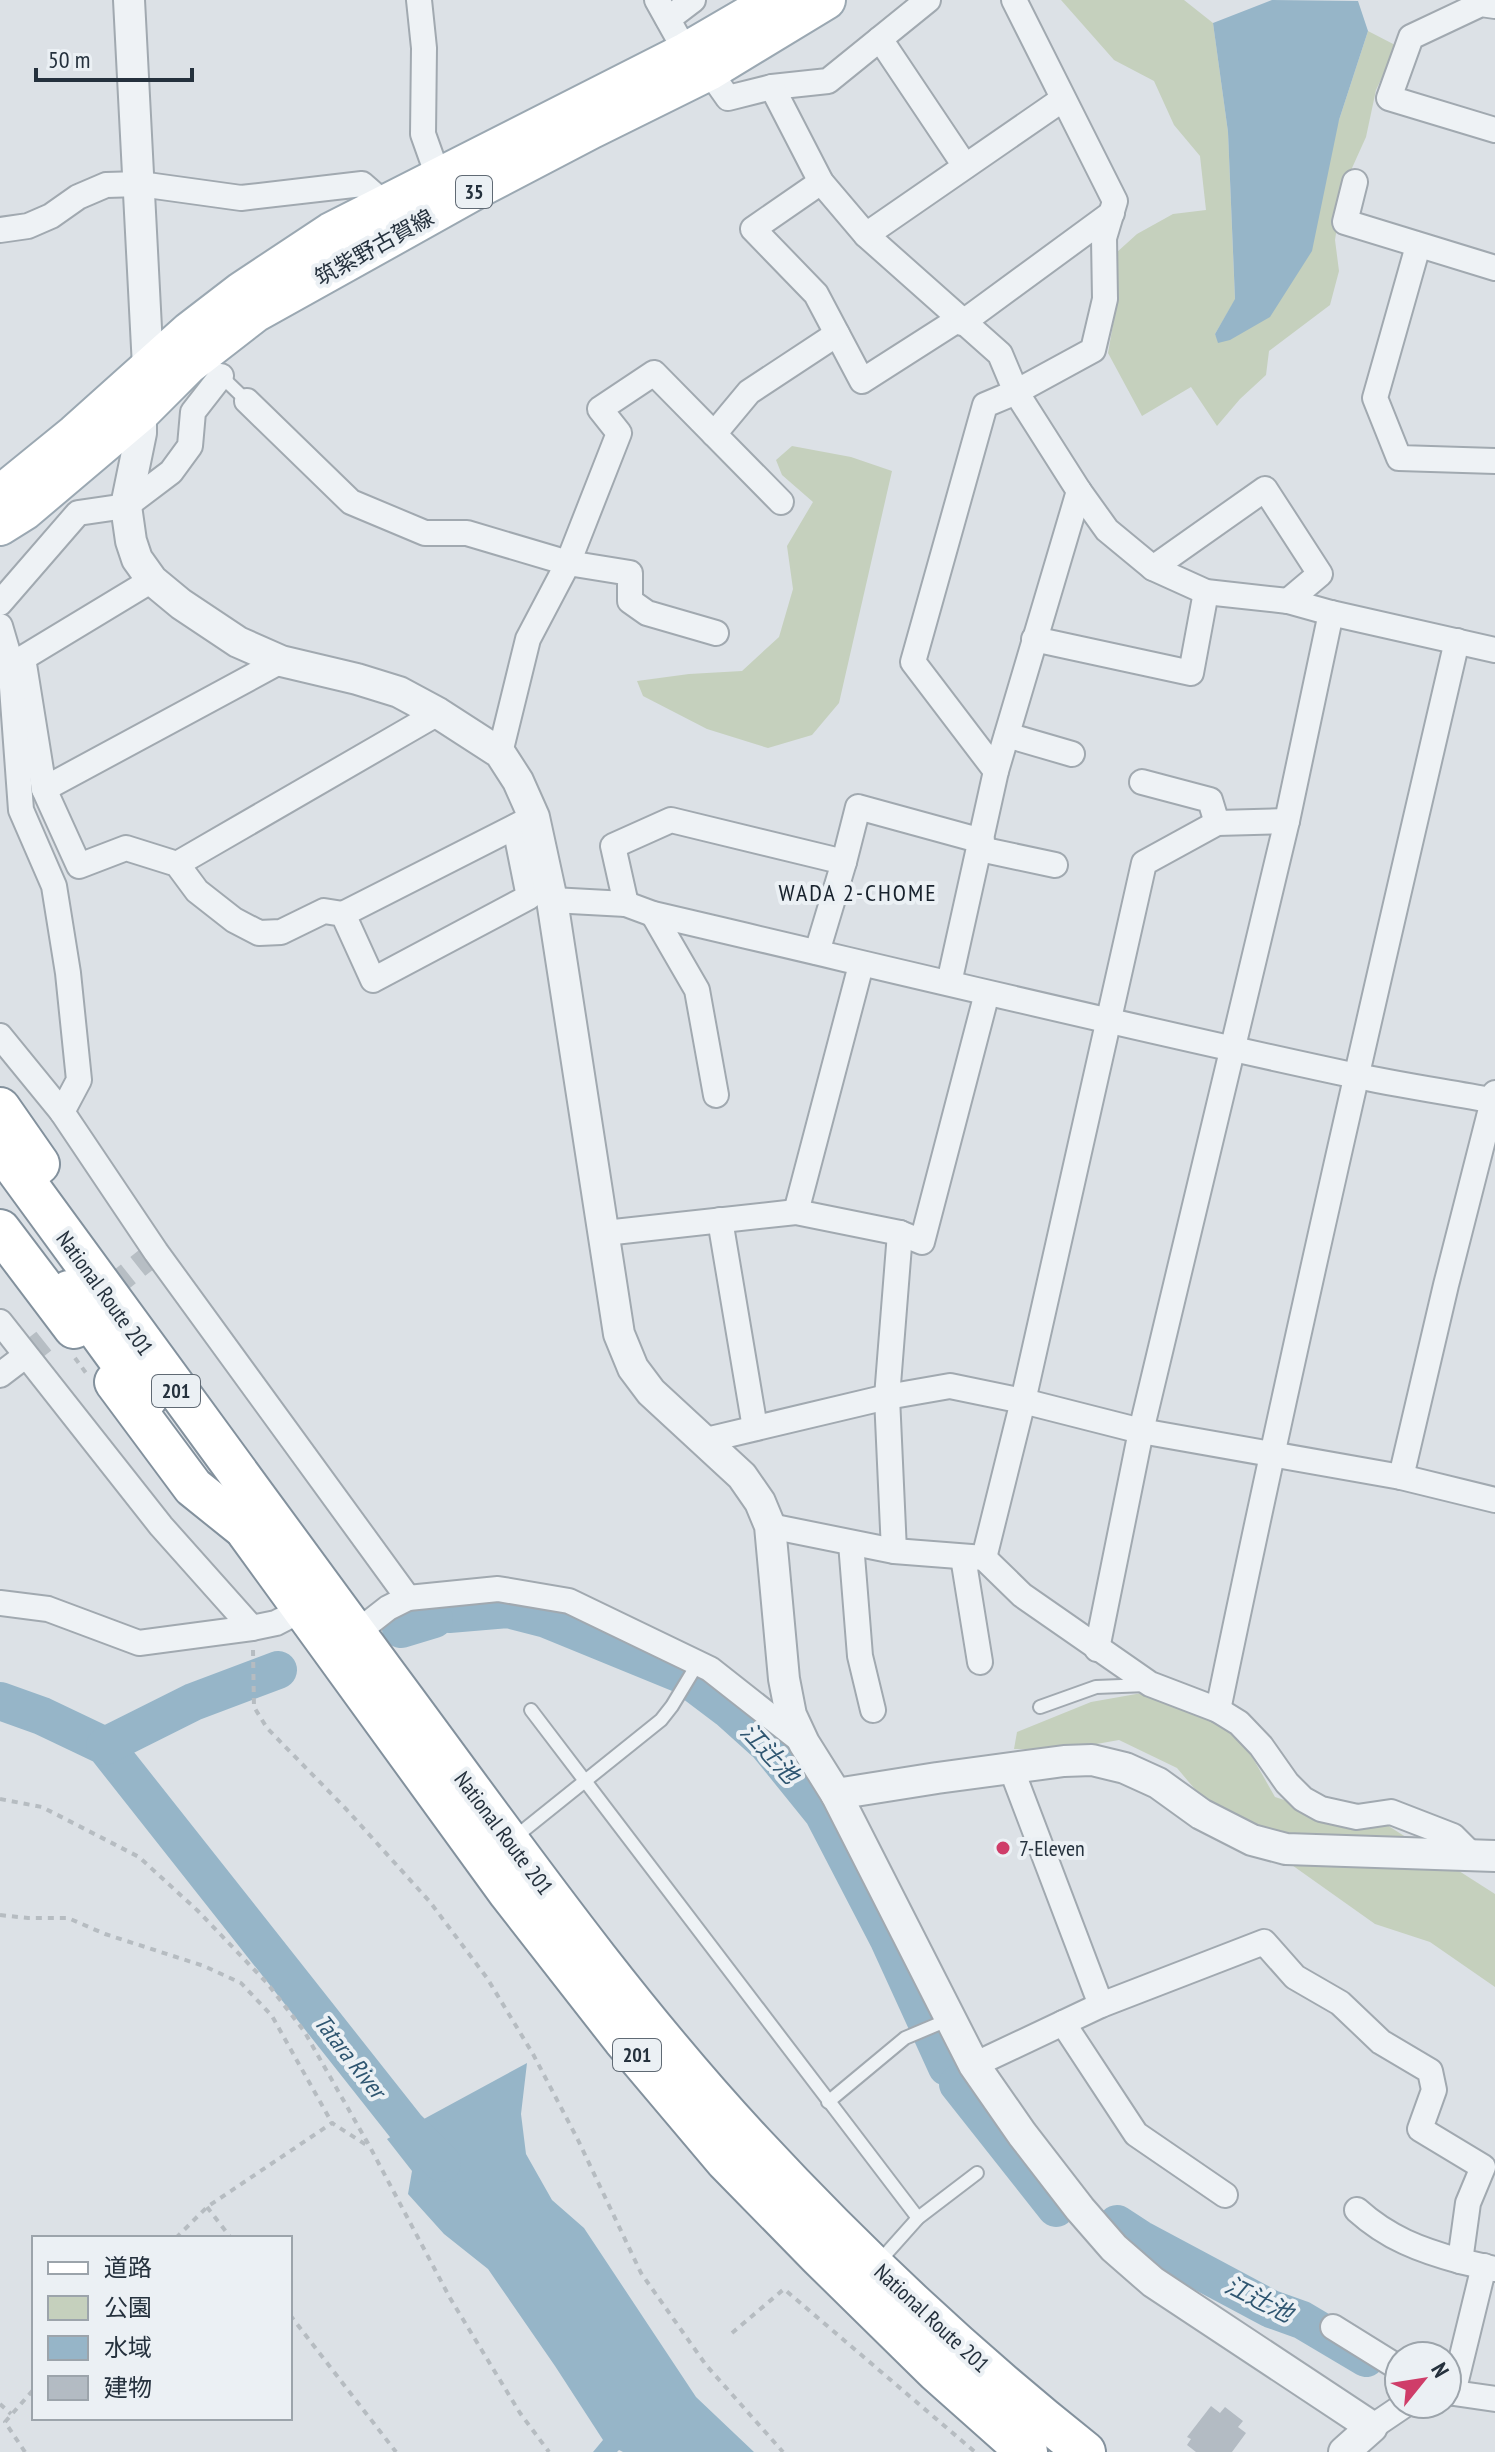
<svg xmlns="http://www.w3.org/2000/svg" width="1495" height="2452" font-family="'PT Sans Narrow','Noto Sans JP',sans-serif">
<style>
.green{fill:#c5d0bd}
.water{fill:#96b5c8}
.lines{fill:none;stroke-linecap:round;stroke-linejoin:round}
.river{stroke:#96b5c8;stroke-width:38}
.building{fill:#b3bbc3}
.minor-tunnel{stroke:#b7bec4;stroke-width:24;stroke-dasharray:24 12;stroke-linecap:butt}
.service-casing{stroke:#a1a9b0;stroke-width:16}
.minor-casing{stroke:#a1a9b0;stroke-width:28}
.tertiary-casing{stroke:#a1a9b0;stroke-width:34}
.primary-casing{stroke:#9ba8b2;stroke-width:42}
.trunk-casing{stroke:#83919d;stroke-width:44}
.path{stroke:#b6bcc1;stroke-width:4;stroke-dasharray:6 6;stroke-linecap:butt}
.service{stroke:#eef2f5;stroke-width:12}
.minor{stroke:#eef2f5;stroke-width:24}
.tertiary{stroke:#eef2f5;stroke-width:30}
.primary{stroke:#fff;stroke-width:38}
.trunk{stroke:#fff;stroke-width:40}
.poi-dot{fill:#cf3d69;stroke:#ebf0f4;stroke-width:3}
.labels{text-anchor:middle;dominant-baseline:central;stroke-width:8;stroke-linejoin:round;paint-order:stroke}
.shield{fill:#ebf0f4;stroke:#606a74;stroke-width:2}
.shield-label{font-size:20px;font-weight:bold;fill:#25313d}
.street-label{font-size:22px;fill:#25313d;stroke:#ebf0f4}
.poi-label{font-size:22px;fill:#25313d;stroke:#ebf0f4;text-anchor:start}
.neighbourhood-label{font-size:24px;letter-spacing:2px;fill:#18222d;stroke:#ebf0f4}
.water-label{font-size:24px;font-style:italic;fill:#2f5671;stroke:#ebf0f4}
</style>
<rect width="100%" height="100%" fill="#dce1e6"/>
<g class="green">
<polygon points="1061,0 1184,0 1213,23 1228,132 1235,300 1215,334 1219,342 1339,120 1368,31 1397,46 1376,90 1366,137 1343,188 1335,240 1339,271 1330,305 1269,351 1266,375 1240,399 1217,426 1191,387 1142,416 1108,353 1118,296 1116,253 1137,234 1173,214 1206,210 1200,156 1174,125 1154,81 1114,60"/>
<polygon points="792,446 851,457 892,471 839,703 812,735 768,748 707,729 643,696 637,681 689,674 742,671 779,637 793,589 787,546 813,502 782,475 776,460"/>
<polygon points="1142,1693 1202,1710 1246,1746 1275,1797 1331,1815 1387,1825 1495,1894 1495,1987 1430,1942 1375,1924 1210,1807 1177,1768 1119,1740 1063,1750 1014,1749 1017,1732 1091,1702"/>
</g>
<g class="water">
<polygon points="1272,0 1358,1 1368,31 1339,120 1312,251 1270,317 1230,340 1218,343 1215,334 1235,299 1228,132 1213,23"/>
<polygon points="527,2063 521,2114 526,2154 552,2200 584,2228 696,2397 754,2452 623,2452 619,2450 617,2452 593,2452 603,2440 555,2366 488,2269 444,2234 408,2194 412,2171 387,2139"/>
</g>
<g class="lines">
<g class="river">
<polyline points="449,1614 508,1609 546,1619 683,1675 728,1709 768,1745 823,1813 889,1940 947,2067"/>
<polyline points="401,1629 434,1619"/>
<polyline points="0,1701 42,1716 105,1746 407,2128 442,2163"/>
<polyline points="105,1746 193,1702 278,1670"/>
<polyline points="958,2084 1056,2208"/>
<polyline points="1117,2224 1140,2239 1271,2309 1302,2320 1366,2358"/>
</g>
</g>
<polygon class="building" points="1211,2406 1220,2413 1225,2407 1243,2421 1238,2427 1246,2433 1232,2452 1196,2452 1187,2445 1191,2439 1187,2437"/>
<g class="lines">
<polyline class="minor-tunnel" points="25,1356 156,1252"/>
<g class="service-casing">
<g id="service">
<polyline points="221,376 247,401"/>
<polyline points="1040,1707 1096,1687 1147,1685"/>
<polyline points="531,1710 918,2218"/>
<polyline points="514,1838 661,1720 672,1706 698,1663"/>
<polyline points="828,2102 905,2038 950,2019"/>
<polyline points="877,2264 918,2218 977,2173"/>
</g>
</g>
<g class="minor-casing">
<g id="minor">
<polyline points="419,0 424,48 423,134 439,179"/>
<polyline points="657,0 686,52"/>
<polyline points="1495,6 1481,4 1411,37 1389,98 1495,130"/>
<polyline points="668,19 693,0"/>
<polyline points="880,39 965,166"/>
<polyline points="709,71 728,98 772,87 828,81 928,0"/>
<polyline points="772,87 821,182 866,235 1000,354 1016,392 1079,491 1107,530 1153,568 1206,592 1288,601 1331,613 1495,650"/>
<polyline points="821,182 753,229 816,294 862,381 959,319"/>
<polyline points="1355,182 1345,222 1495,268"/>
<polyline points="0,230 28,226 51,216 78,197 106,185 140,184 241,198 362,184 386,205"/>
<polyline points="866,235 1063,99"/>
<polyline points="1418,246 1375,398 1399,458 1495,461"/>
<polyline points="962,323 1112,213"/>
<polyline points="247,401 351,502 425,533 467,533 568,563 630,573 630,601 647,613 716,633"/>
<polyline points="714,434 749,392 837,334"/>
<polyline points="1153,568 1265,489 1320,574 1288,601"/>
<polyline points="152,580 23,658 44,789 79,866 126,848 177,864 197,891 234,920 259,933 281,932 324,911 343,914 373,980 529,897 515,827"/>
<polyline points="0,603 78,513 126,506 171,472 190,446 193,412 221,376"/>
<polyline points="0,626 10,660 21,810 54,886 68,973 79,1080 62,1112"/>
<polyline points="1034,639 1191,673 1206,592"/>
<polyline points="1007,735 1072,754"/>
<polyline points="500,753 528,639 568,563 619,433 600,409 654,373 781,502"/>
<polyline points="996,771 913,662 985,405 1016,392 1093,350 1105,299 1104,238 1115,201 1014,0"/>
<polyline points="1142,782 1210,800 1217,823"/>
<polyline points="44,789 281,661"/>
<polyline points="980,849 1055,865"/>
<polyline points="177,864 438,713"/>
<path d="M 552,900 L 626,904 L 653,914 C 885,968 1118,1025 1352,1075 C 1399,1085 1447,1092 1495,1101"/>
<polyline points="626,904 613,846 671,820 844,862"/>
<polyline points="343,914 528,820"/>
<polyline points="653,914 697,990 716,1095"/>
<polyline points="817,952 844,862 858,807 982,841"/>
<polyline points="949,983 996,771 1079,491"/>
<polyline points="0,1036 62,1112 156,1252 408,1598"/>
<polyline points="796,1212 861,965"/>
<polyline points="720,1220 755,1428"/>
<polyline points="605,1233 796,1212 900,1233 922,1242 987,993"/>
<polyline points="0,1322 161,1526 252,1628"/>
<polyline points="0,1375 25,1356"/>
<polyline points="702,1441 887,1397 950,1386 1023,1401 1141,1431 1401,1477 1495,1500"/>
<polyline points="1401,1477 1446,1285 1495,1093"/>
<polyline points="770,1526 894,1551 984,1558 1022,1595 1150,1684 1218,1710 1239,1723 1261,1746 1287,1783 1303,1799 1321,1809 1357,1817 1391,1812 1453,1836 1472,1855"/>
<polyline points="851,1543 860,1656 873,1710"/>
<polyline points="894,1551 887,1397 900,1233"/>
<polyline points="963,1557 980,1662"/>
<polyline points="984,1558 1023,1401 1144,863 1217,823 1287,821"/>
<polyline points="0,1603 48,1609 139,1643 252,1628 276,1623 303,1609"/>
<polyline points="356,1633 388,1608 408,1598 498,1589 569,1601 710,1669 804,1743"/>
<polyline points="1097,1649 1141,1431 1287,821 1331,613"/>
<path d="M 1218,1710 C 1292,1352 1374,997 1457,641"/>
<polyline points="1011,1768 1101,2005"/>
<polyline points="1063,2023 1136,2134 1225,2195"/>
<polyline points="974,2065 1101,2005 1264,1942 1295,1977 1340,2003 1381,2042 1430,2071 1434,2090 1420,2129 1483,2167 1468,2203 1460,2261 1495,2269"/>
<path d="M 1357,2210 C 1388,2238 1420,2250 1460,2261"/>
<polyline points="1333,2327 1399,2368"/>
<polyline points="1447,2392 1495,2399"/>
<polyline points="1453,2393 1484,2266"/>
<polyline points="1372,2427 1406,2404"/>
</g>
</g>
<g class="tertiary-casing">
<g id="tertiary">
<polyline points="129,0 148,367 141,412 141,433 126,506 131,541 137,559 152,580 181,604 238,642 281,661 357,679 399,692 438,713 500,753 518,781 534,817 552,900 619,1334 633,1368 651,1392 742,1476 760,1502 770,1526 784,1679 791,1715 804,1743 836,1794 974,2065 1022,2134 1080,2209 1114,2248 1153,2282 1372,2427 1344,2452"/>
<polyline points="836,1794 937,1778 1064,1761 1092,1760 1125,1768 1158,1783 1201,1814 1252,1840 1286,1849 1495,1856"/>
</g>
</g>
<g class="primary-casing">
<g id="primary">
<polyline points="0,495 75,434 190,331 242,291 331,232 686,52 775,0"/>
<polyline points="0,526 24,511 141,412 188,365 255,313 479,188 590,130 709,71 826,0"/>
</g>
</g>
<g class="trunk-casing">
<g id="trunk">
<polyline points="0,1108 39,1164"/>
<path d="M 0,1147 C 127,1323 256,1497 384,1672 C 503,1832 618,1998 753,2143 C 856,2254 967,2358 1085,2452"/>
<polyline points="0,1230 74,1328"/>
<polyline points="69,1291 147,1398"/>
<polyline points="115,1382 193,1487 244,1528"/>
<polyline points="247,1532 509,1893 623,2039 726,2161 820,2257 936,2371 1027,2452"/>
</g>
</g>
<g class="path">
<polyline points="75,1358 86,1373"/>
<polyline points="253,1650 254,1707 267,1728 347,1810 430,1902 487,1978 533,2054 578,2140 641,2273 706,2365 783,2452"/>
<polyline points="0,1799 42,1807 139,1857 198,1911 267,1983 304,2031 370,2147 450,2298 520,2413 549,2452"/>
<polyline points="0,1915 28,1918 68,1918 105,1934 204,1966 241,1983 272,2016 332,2123"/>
<polyline points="207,2207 231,2238"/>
<polyline points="176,2238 207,2207 332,2123 368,2146"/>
<polyline points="290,2315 396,2452"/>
<polyline points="732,2333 784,2289 975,2452"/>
<polyline points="0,2404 11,2414"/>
<polyline points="25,2452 5,2422 34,2389"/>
</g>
<use href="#service" class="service"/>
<use href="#minor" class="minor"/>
<use href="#tertiary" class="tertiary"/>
<use href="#primary" class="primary"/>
<use href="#trunk" class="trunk"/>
</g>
<circle class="poi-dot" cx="1003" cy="1848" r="8"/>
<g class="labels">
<g class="shield">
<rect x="456" y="176" width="36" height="32" rx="6"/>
<rect x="152" y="1375" width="48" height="32" rx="6"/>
<rect x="613" y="2039" width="48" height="32" rx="6"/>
</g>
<g class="shield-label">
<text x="474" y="192">35</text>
<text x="176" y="1391">201</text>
<text x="637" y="2055">201</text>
</g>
<g class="street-label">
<text transform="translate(374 247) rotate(-29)">筑紫野古賀線</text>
<text transform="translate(105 1293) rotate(54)">National Route 201</text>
<text transform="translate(504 1833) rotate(53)">National Route 201</text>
<text transform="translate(932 2318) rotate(43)">National Route 201</text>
</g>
<g class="poi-label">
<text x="1019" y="1848">7-Eleven</text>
</g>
<g class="neighbourhood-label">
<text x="858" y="892">WADA 2-CHOME</text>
</g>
<g class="water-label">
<text transform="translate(770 1753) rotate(47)">江辻池</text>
<text transform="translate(350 2056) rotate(52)">Tatara River</text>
<text transform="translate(1259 2299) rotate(26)">江辻池</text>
</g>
</g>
<rect x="32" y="2236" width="260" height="184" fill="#ebf0f4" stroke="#9ca4ab" stroke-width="2"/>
<rect x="48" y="2262" width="40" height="12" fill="#ffffff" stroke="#9ca4ab" stroke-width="2"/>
<text x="104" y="2276" font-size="24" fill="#25313d">道路</text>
<rect x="48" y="2296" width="40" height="24" fill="#c5d0bd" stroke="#9ca4ab" stroke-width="2"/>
<text x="104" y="2316" font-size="24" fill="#25313d">公園</text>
<rect x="48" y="2336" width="40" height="24" fill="#96b5c8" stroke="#9ca4ab" stroke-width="2"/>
<text x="104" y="2356" font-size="24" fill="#25313d">水域</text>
<rect x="48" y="2376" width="40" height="24" fill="#b3bbc3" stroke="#9ca4ab" stroke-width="2"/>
<text x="104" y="2396" font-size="24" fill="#25313d">建物</text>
<g transform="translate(1423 2380) rotate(60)"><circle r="38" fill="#ebf0f4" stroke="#9ca4ab" stroke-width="2"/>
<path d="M0-6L14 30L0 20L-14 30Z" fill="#cf3d69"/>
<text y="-12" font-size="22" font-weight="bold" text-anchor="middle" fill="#25313d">N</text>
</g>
<path d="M36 68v12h156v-12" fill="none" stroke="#25313d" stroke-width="4"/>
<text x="48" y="68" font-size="24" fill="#25313d" stroke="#ebf0f4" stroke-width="6" paint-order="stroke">50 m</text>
</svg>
